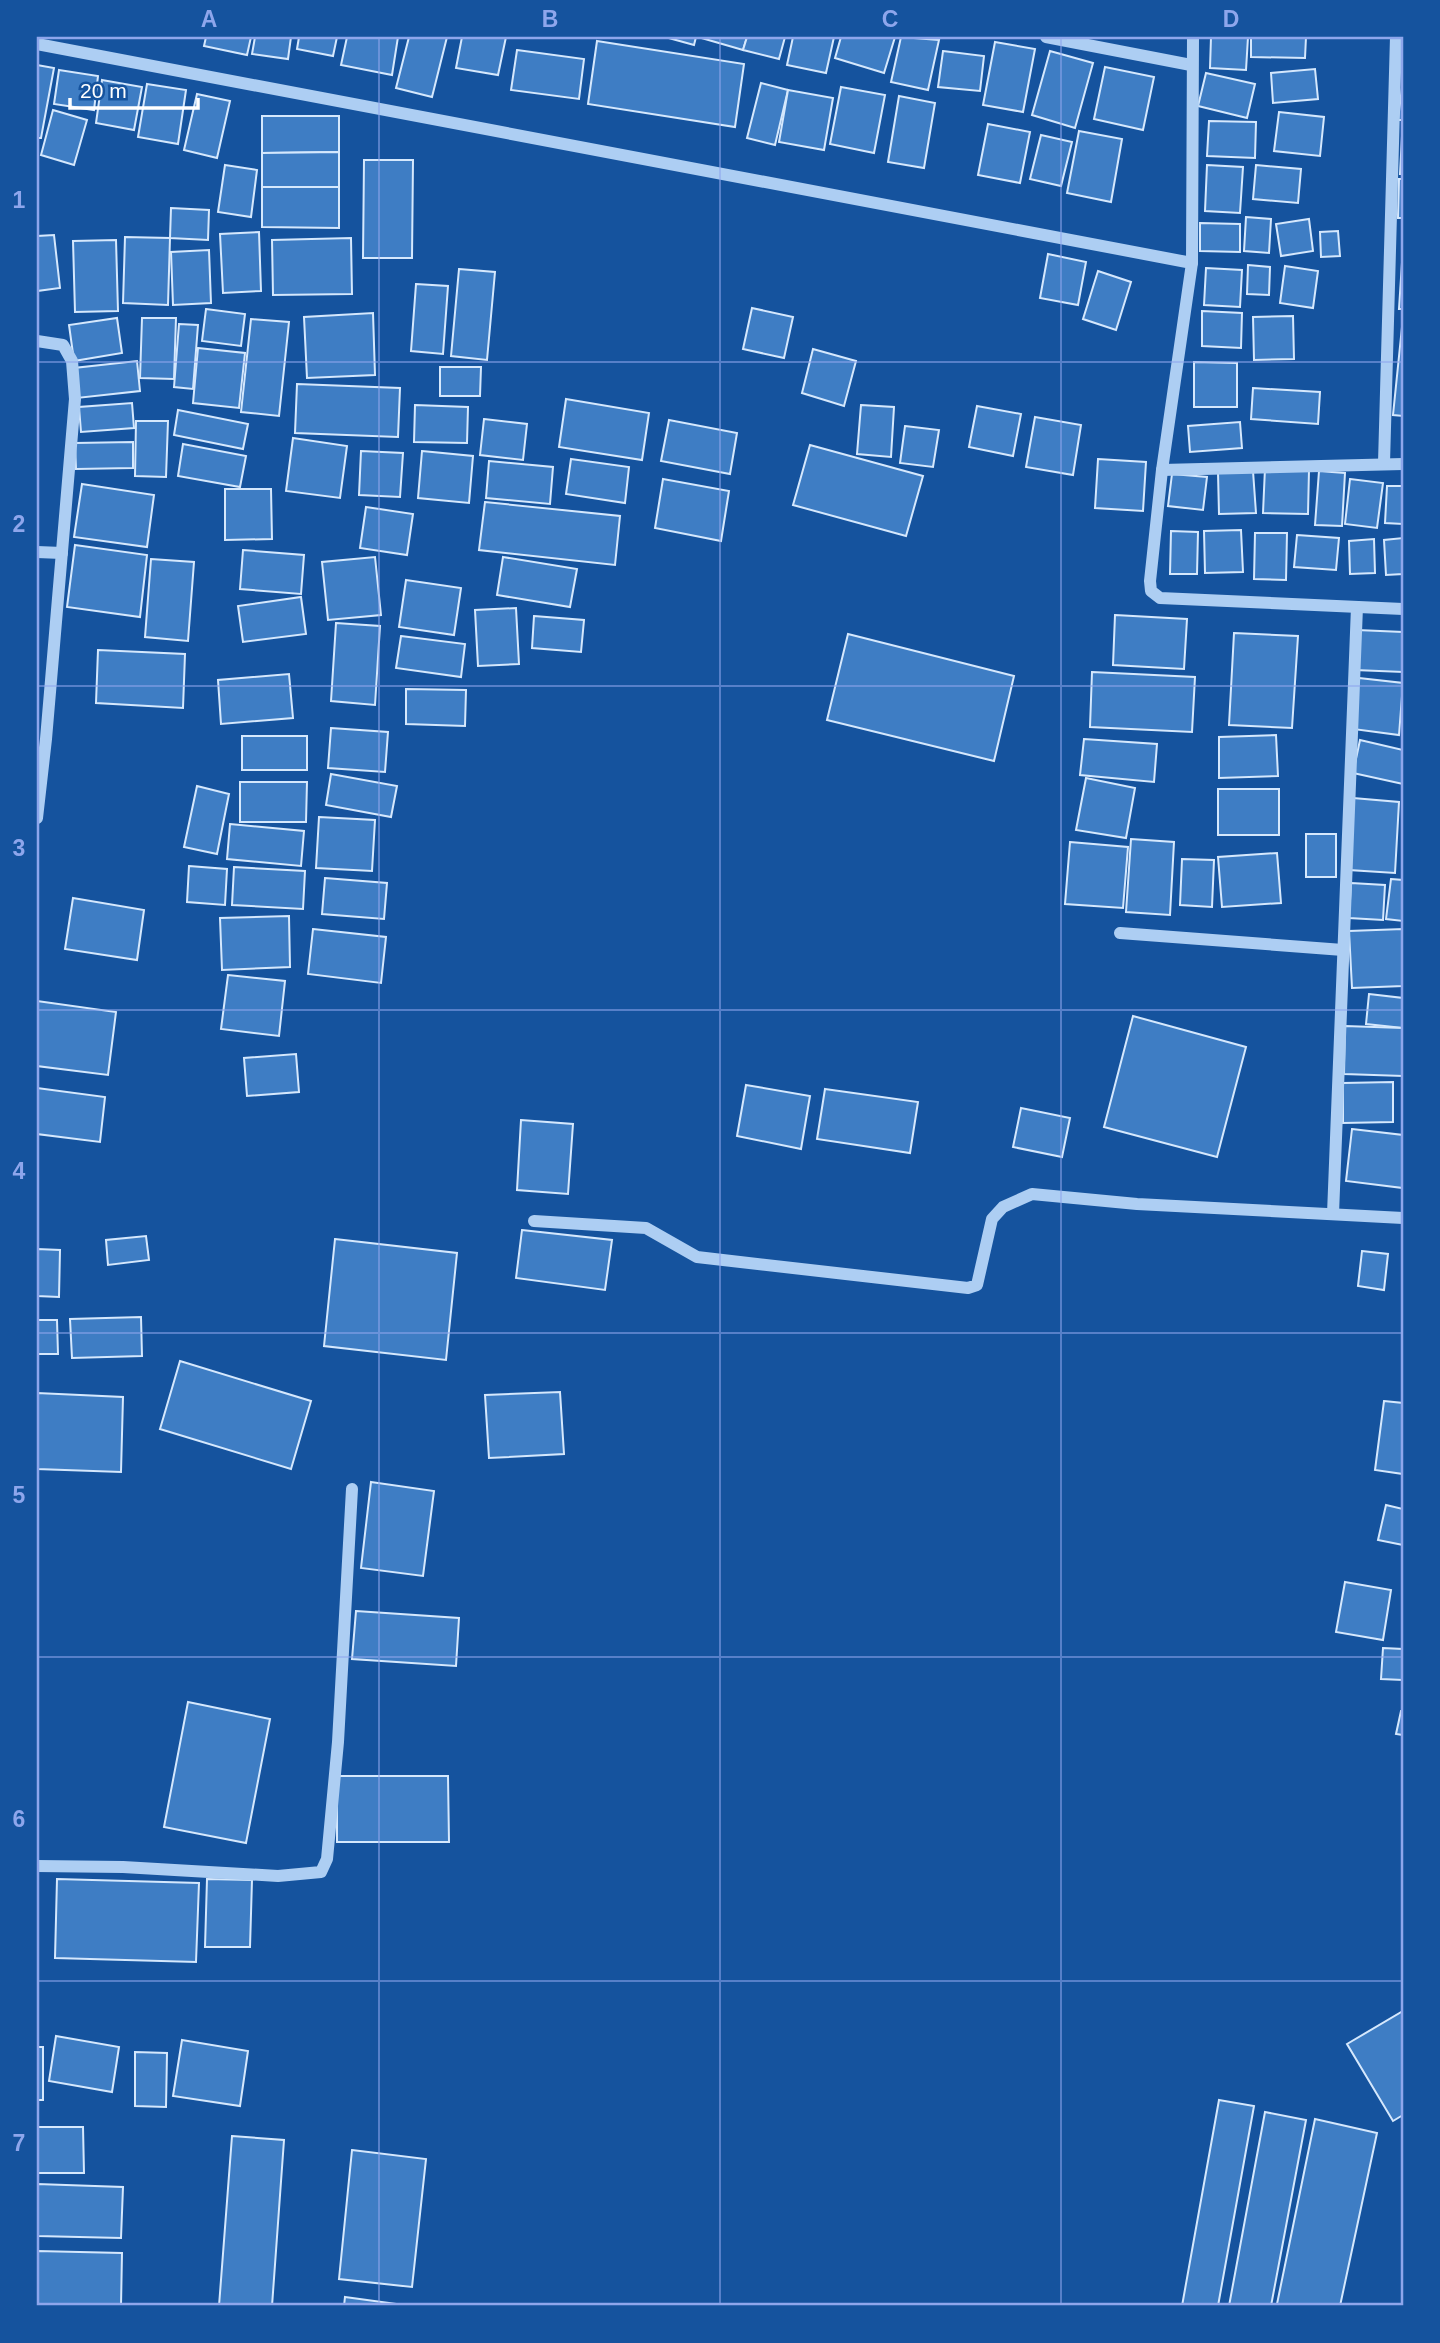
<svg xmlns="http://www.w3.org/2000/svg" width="1440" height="2343" font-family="Arial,sans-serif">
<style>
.building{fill:#3e7dc4;stroke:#d5e8fd;stroke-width:2}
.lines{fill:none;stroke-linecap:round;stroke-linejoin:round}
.minor{stroke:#adcef3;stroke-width:12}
.grid{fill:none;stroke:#8ea6ec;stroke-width:2;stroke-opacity:0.55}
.neatline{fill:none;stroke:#8ea6ec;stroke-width:2.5}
.grid-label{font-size:23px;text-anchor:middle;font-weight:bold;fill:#8ea6ec}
</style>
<rect width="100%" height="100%" fill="#15539e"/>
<g class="building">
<polygon points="206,37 251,37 247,55 204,46"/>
<polygon points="255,37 291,37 288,59 252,54"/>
<polygon points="299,37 337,37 333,56 297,49"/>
<polygon points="347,37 398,37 392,75 341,65"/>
<polygon points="409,37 447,37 432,97 396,88"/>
<polygon points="462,37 506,37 498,75 456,68"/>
<polygon points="665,37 696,37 694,45"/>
<polygon points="698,37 747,37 743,50"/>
<polygon points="747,37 785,37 779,59 743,50"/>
<polygon points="793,37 834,37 826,73 787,65"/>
<polygon points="841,37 895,37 884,73 835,58"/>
<polygon points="901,37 939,40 928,90 891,82"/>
<polygon points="1211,37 1248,37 1246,70 1210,68"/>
<polygon points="1251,37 1306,37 1305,58 1251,57"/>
<polygon points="597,41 744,64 735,127 588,104"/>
<polygon points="995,42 1035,49 1023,112 983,105"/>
<polygon points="517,50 584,59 579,99 511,90"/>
<polygon points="943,51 984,56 980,91 938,87"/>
<polygon points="1050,51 1093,63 1075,128 1032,115"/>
<polygon points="37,65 54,68 41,138 37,138"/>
<polygon points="1105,67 1154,77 1143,130 1094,119"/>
<polygon points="1315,69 1318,99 1273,103 1271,73"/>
<polygon points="59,70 98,76 94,110 54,104"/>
<polygon points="1206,73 1255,84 1247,118 1198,106"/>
<polygon points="1403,79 1403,120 1398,120"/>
<polygon points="102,80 142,87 134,130 96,123"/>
<polygon points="761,83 788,90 775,145 747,138"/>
<polygon points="147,84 186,90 178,144 138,137"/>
<polygon points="841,87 885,95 874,153 830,144"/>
<polygon points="788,90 833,98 824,150 779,142"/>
<polygon points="197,94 230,101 217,158 184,150"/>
<polygon points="899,96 935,103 924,168 888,162"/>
<polygon points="53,110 87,120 74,165 41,155"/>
<polygon points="1279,112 1324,117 1320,156 1274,151"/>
<polygon points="262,116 339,116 339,152 262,153"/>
<polygon points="1209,121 1256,122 1255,158 1207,156"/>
<polygon points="988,124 1030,132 1020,183 978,175"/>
<polygon points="1079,131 1122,139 1111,202 1067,193"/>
<polygon points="1041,135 1072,142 1061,186 1030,179"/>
<polygon points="1402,136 1403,136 1403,174 1400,174"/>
<polygon points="339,152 339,187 262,187 262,153"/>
<polygon points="364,160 413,160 412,258 363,258"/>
<polygon points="225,165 257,170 251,217 218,212"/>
<polygon points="1207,165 1243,167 1240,213 1205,211"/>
<polygon points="1256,165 1301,169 1298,203 1253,199"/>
<polygon points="1399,179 1403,179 1403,218 1398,218"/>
<polygon points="262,187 339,187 339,228 262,227"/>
<polygon points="171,208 209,210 208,240 170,238"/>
<polygon points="1246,217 1271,219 1269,253 1244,251"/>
<polygon points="1309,219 1313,251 1281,256 1276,224"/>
<polygon points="1200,223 1240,224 1240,252 1200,251"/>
<polygon points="1338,231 1340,256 1321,257 1320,232"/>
<polygon points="259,232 261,291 223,293 220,234"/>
<polygon points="54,235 60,288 37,291 37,236"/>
<polygon points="125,237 170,238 168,305 123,303"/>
<polygon points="351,238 352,294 273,295 272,240"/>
<polygon points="116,240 118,311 75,312 73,241"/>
<polygon points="1403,247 1403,309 1399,309"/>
<polygon points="209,250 211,303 173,305 171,252"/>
<polygon points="1048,254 1086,262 1078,305 1040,298"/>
<polygon points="1248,265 1270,267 1269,295 1247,294"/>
<polygon points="1285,266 1318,271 1313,308 1280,303"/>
<polygon points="1206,268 1242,270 1240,307 1204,305"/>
<polygon points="459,269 495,272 487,360 451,356"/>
<polygon points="1098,271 1131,282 1116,330 1083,319"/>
<polygon points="416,284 448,286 443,354 411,351"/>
<polygon points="752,308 793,317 784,358 743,349"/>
<polygon points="206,309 245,314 241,346 202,341"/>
<polygon points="1202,311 1242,313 1241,348 1202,346"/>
<polygon points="373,313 375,375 307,378 304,317"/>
<polygon points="1293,316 1294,359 1254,360 1253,317"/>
<polygon points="117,318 122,353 74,361 69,325"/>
<polygon points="142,318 176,318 174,379 140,378"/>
<polygon points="251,319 289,322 279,416 241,412"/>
<polygon points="179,324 198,325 193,389 174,387"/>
<polygon points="1402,327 1403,327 1403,416 1393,415"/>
<polygon points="198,348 245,353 239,408 193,403"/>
<polygon points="813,349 856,361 844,406 802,393"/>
<polygon points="137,361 140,391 77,398 74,368"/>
<polygon points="1194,362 1237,363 1237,407 1194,407"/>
<polygon points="440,367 481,367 480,396 440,396"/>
<polygon points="297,384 400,388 398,437 295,433"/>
<polygon points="1253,388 1320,392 1318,424 1251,419"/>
<polygon points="566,399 649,413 642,460 559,447"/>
<polygon points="132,403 134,428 81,432 79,407"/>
<polygon points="415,405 468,407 467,443 414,442"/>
<polygon points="861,405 894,407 891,457 857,454"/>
<polygon points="977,406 1021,414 1013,456 969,447"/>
<polygon points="178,410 248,424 243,449 174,435"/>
<polygon points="1035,417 1081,425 1073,475 1026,467"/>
<polygon points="484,419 527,424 523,460 480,455"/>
<polygon points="669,420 737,433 730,474 661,461"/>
<polygon points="136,421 168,421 166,477 135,476"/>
<polygon points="1240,422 1242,448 1190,452 1188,426"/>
<polygon points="905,426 939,430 933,467 900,463"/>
<polygon points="293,438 347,446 340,498 286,491"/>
<polygon points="133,442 133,468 76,469 75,443"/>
<polygon points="183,444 246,456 240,487 178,476"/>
<polygon points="810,445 923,476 906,536 793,505"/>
<polygon points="361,451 403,453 400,497 359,495"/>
<polygon points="422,451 473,456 469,503 418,498"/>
<polygon points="571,459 629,467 625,503 566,494"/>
<polygon points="1098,459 1146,462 1143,511 1095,508"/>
<polygon points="489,461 553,467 550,504 486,498"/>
<polygon points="1265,468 1309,470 1308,514 1263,513"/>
<polygon points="1253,471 1256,513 1219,514 1218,473"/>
<polygon points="1319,471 1345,473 1342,526 1315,525"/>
<polygon points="1172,474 1207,477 1203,510 1168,506"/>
<polygon points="663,479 729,491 721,541 655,528"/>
<polygon points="1350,479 1383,483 1377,528 1345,524"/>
<polygon points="82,484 154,495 147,547 74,537"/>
<polygon points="1387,486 1403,486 1403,524 1385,523"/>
<polygon points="225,489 271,489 272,539 225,540"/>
<polygon points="485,502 620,516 615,565 479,550"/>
<polygon points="366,507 413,514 407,555 360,548"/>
<polygon points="1241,530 1243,572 1205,573 1204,531"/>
<polygon points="1171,531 1198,532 1197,574 1170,574"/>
<polygon points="1255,533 1287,533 1286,580 1254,579"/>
<polygon points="1297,535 1339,538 1336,570 1294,567"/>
<polygon points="1403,538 1403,574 1386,575 1384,540"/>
<polygon points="1374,539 1375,573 1350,574 1349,541"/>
<polygon points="75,545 147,555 140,617 67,607"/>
<polygon points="243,550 304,555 301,594 240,589"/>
<polygon points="375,557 381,615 328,620 322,562"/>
<polygon points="503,557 577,569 570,607 497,595"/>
<polygon points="151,559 194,562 188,641 145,637"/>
<polygon points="406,580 461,588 454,635 399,627"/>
<polygon points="301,597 306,634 243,642 238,606"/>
<polygon points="516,608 519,664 478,666 475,610"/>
<polygon points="1115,615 1187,619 1184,669 1113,665"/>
<polygon points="534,616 584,620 581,652 532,648"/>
<polygon points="336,623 380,626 375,705 331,701"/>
<polygon points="1357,630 1403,632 1403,672 1355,670"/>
<polygon points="1234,633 1298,636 1292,728 1229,725"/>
<polygon points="848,634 1014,676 994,761 827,720"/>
<polygon points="401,636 465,644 461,677 396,668"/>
<polygon points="98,650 185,654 183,708 96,703"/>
<polygon points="1092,672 1195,677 1192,732 1090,727"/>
<polygon points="289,674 293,718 221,724 218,680"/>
<polygon points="1359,678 1403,683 1399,735 1353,729"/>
<polygon points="406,689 466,690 465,726 406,724"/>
<polygon points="331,728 388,732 385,772 328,768"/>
<polygon points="1276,735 1278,776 1219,778 1219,737"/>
<rect x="242" y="736" width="65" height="34"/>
<polygon points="1084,739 1157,744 1154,782 1080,775"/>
<polygon points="1360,740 1403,750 1403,784 1353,773"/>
<polygon points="331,774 397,786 391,817 326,805"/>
<polygon points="1086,778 1135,788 1126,838 1076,830"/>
<polygon points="240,782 307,782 306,822 240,822"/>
<polygon points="197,786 229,794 217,854 184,847"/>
<rect x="1218" y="789" width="61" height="46"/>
<polygon points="1353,798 1399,802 1395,873 1349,870"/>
<polygon points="319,817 375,820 372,871 316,868"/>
<polygon points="230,824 304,831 301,866 227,859"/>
<rect x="1306" y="834" width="30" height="43"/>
<polygon points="1131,839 1174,842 1170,915 1126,912"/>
<polygon points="1070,842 1128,847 1123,908 1065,904"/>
<polygon points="1277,853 1281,903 1222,907 1218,857"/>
<polygon points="1182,859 1214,860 1212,907 1180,905"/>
<polygon points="189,866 227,869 225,905 187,902"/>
<polygon points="234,867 305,871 303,909 232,905"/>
<polygon points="325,878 387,883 384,919 322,914"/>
<polygon points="1391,879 1403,880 1403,921 1386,919"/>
<polygon points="1351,883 1385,885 1383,920 1349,918"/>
<polygon points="73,898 144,910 137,960 65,949"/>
<polygon points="289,916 290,967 222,970 220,918"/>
<polygon points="313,929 386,937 381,983 308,974"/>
<polygon points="1403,929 1403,986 1352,988 1349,931"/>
<polygon points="228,975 285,981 279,1036 221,1029"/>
<polygon points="1369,994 1403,998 1403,1028 1366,1024"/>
<polygon points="37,1001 116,1012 108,1075 37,1066"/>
<polygon points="1133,1016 1246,1047 1217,1157 1104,1127"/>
<polygon points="1345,1026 1403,1028 1403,1076 1344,1074"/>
<polygon points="296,1054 299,1092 247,1096 244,1058"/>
<polygon points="1393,1082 1393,1122 1343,1123 1343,1083"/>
<polygon points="746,1085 810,1096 801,1149 737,1136"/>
<polygon points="37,1088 105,1097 100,1142 37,1134"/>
<polygon points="825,1089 918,1102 910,1153 817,1139"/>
<polygon points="1021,1108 1070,1118 1062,1157 1013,1147"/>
<polygon points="521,1120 573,1124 568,1194 517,1190"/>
<polygon points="1352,1129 1403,1135 1403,1188 1346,1181"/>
<polygon points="522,1230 612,1240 605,1290 516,1278"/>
<polygon points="146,1236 149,1260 108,1265 106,1240"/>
<polygon points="335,1239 457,1253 446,1360 324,1346"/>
<polygon points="37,1249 60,1250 59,1297 37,1296"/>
<polygon points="1362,1251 1388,1254 1384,1290 1358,1286"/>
<polygon points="141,1317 142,1356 72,1358 70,1319"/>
<polygon points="37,1320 57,1320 58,1354 37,1354"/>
<polygon points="180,1361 311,1401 291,1469 160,1429"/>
<polygon points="560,1392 564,1454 489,1458 485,1395"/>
<polygon points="37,1393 123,1397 121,1472 37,1469"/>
<polygon points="1384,1401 1403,1403 1403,1474 1375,1470"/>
<polygon points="371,1482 434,1491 423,1576 361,1568"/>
<polygon points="1386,1505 1403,1509 1403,1545 1378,1540"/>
<polygon points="1345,1582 1391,1590 1383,1640 1336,1632"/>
<polygon points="356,1611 459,1618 456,1666 352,1659"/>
<polygon points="1383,1648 1403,1649 1403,1680 1381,1679"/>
<polygon points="188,1702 270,1719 246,1843 164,1827"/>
<polygon points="1401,1711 1403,1711 1403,1735 1396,1734"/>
<polygon points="337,1776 448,1776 449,1842 337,1842"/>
<polygon points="57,1879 199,1883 196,1962 55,1958"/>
<polygon points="207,1879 252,1880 250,1947 205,1947"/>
<polygon points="1403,2011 1403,2115 1393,2121 1347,2044"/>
<polygon points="56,2036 119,2047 112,2092 49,2081"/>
<polygon points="182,2040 248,2051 240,2106 173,2096"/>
<rect x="37" y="2047" width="6" height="53"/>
<polygon points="135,2052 167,2053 166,2107 135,2106"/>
<polygon points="1219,2100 1254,2106 1218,2306 1182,2306"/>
<polygon points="1265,2112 1306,2120 1271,2306 1229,2306"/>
<polygon points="1315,2119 1377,2133 1340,2306 1286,2306 1277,2304"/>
<polygon points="37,2127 83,2127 84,2173 37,2173"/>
<polygon points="232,2136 284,2140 272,2306 219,2306"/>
<polygon points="352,2150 426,2159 412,2287 339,2279"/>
<polygon points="37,2184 123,2187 121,2238 37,2236"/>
<polygon points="37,2251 122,2253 121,2306 37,2306"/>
<polygon points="345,2297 411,2306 344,2306"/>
</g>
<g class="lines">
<g class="minor">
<polyline points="1046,37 1191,65"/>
<polyline points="37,44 1192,263 1162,470 1403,464"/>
<polyline points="1192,263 1193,37"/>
<polyline points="37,341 63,345 72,361 75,399 46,739 37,818"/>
<polyline points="1384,463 1396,37"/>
<polyline points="1162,470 1150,581 1151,591 1160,598 1403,609"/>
<polyline points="37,552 62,553"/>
<polyline points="1120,933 1343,950"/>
<polyline points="1333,1214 1357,607"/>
<polyline points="534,1221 646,1228 697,1257 968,1288 977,1285 992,1219 1003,1207 1032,1194 1137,1204 1403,1218"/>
<polyline points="37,1866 123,1867 278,1876 321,1872 327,1859 338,1742 352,1489"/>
</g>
</g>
<path class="grid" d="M 379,37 L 379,2306M 720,37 L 720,2306M 1061,37 L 1061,2306M 37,362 L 1403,362M 37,686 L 1403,686M 37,1010 L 1403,1010M 37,1333 L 1403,1333M 37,1657 L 1403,1657M 37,1981 L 1403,1981"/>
<rect width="1440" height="2343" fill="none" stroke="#15539e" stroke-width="77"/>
<path d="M70 98v10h128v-10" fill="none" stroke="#ffffff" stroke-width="3.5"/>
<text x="80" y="98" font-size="21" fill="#ffffff" stroke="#15539e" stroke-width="5" paint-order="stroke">20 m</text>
<rect x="38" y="38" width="1364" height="2266" class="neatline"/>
<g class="grid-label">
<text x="209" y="27">A</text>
<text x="550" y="27">B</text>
<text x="890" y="27">C</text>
<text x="1231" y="27">D</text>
<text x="19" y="208">1</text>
<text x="19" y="532">2</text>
<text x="19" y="856">3</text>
<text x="19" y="1179">4</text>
<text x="19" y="1503">5</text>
<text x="19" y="1827">6</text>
<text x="19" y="2151">7</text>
</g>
</svg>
